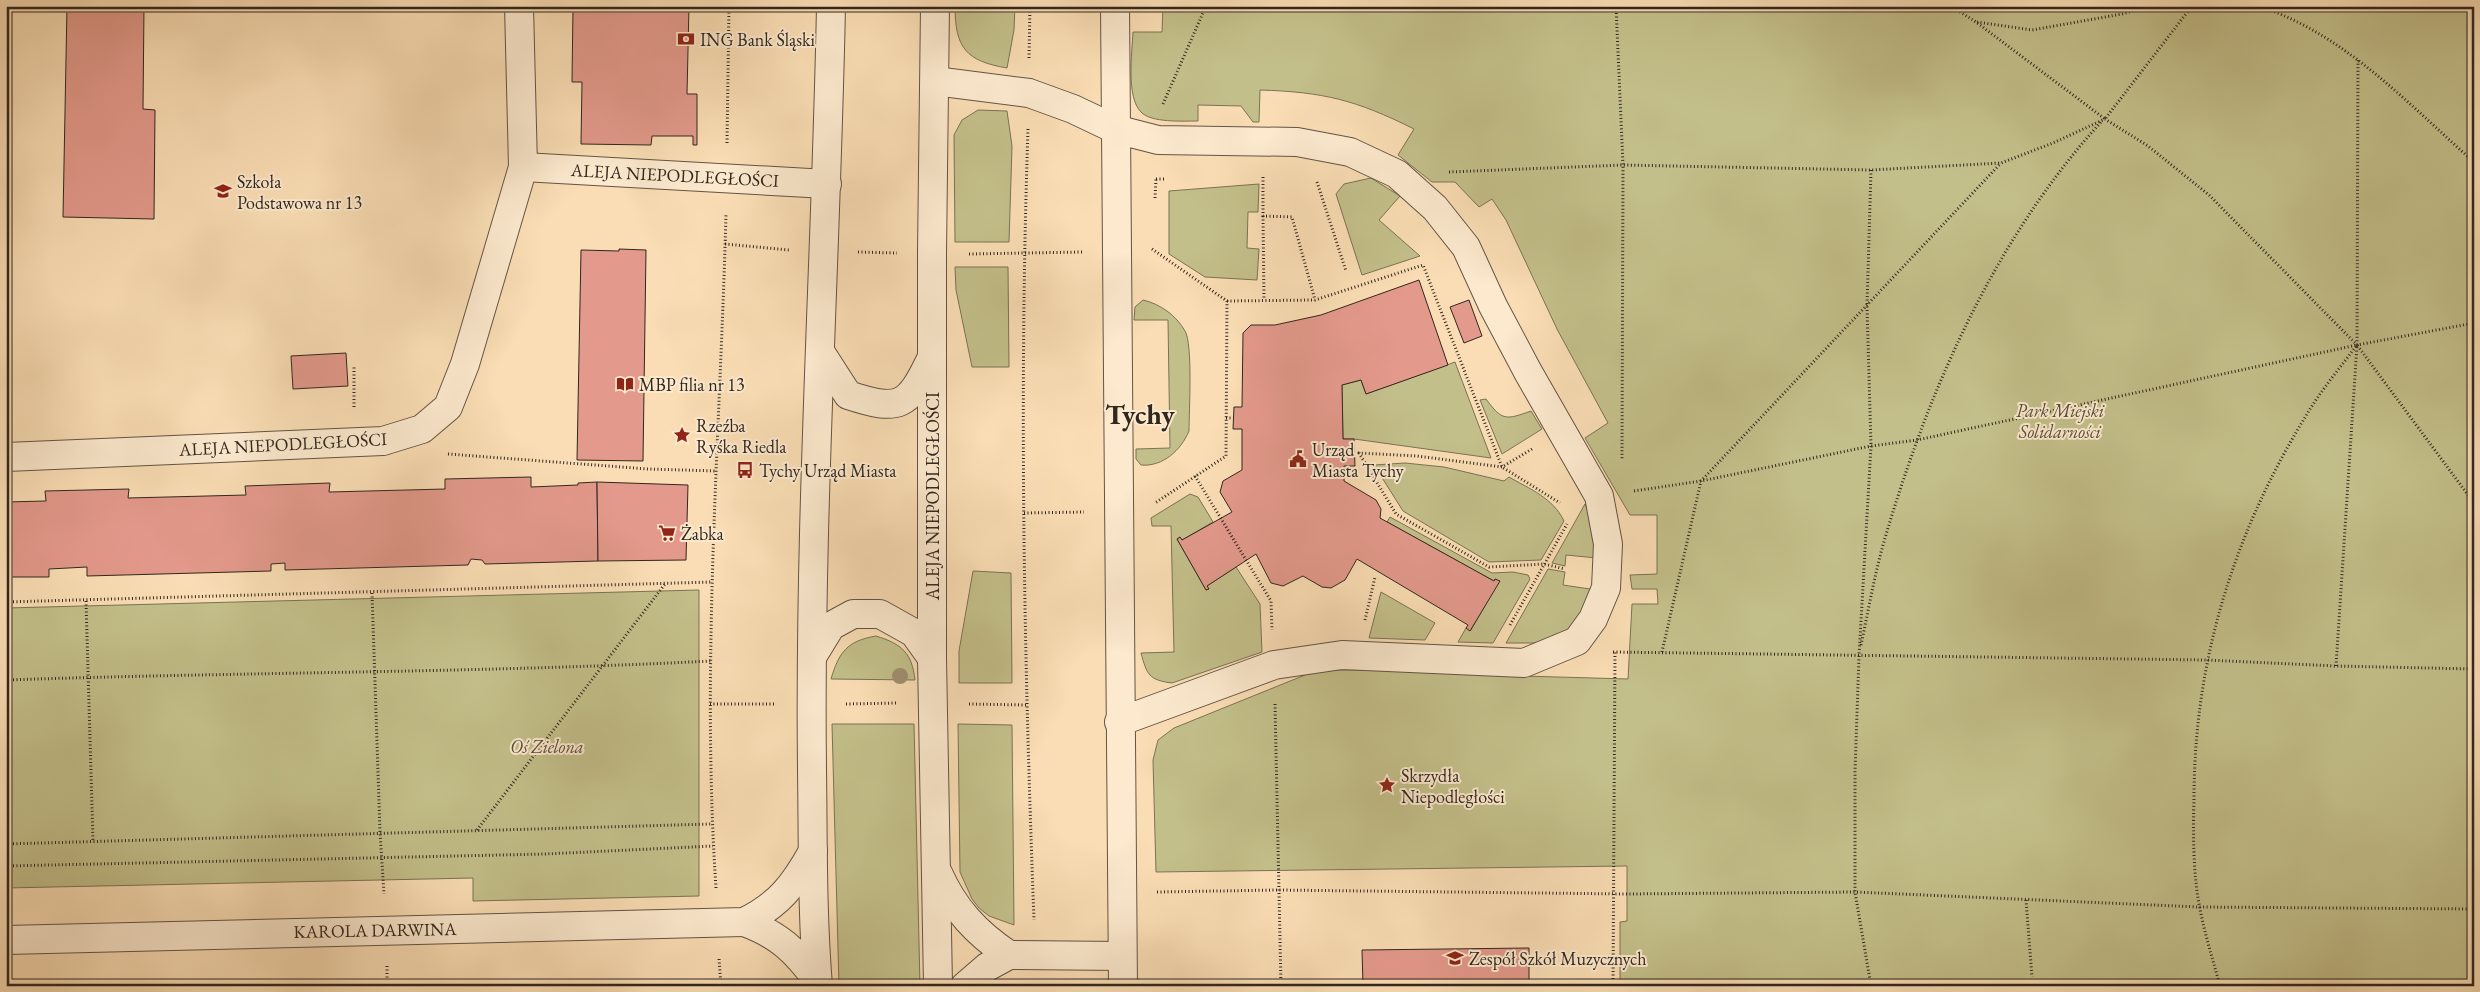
<svg xmlns="http://www.w3.org/2000/svg" width="2480" height="992" font-family="'EB Garamond',serif">
<style>
.green{fill:#c3bf8a;stroke:#7a7354}
.building{fill:#e3998b;stroke:#31271f}
.lines{fill:none;stroke-linecap:round;stroke-linejoin:round}
.minor-casing{stroke:#635444;stroke-width:30}
.path{stroke:#31271f;stroke-width:3;stroke-dasharray:1 2.5;stroke-linecap:butt}
.minor{stroke:#fce9ce;stroke-width:28}
.tree{fill:#a08e71}
.labels{text-anchor:middle;dominant-baseline:central;stroke-width:4;stroke-linejoin:round;paint-order:stroke}
.poi-label{font-size:18px;fill:#31271f;stroke:#fce9ce;text-anchor:start}
.street-label{font-size:18px;fill:#31271f;stroke:#fce9ce}
.park-label{font-size:18px;font-style:italic;fill:#564d3a;stroke:#fce9ce}
.town-label{font-size:28px;font-weight:bold;fill:#31271f;stroke:#fce9ce}
</style>
<rect width="100%" height="100%" fill="#faddb4"/>
<filter id="stains"><feTurbulence type="fractalNoise" baseFrequency=".004" numOctaves="4"/><feColorMatrix values="0 0 0 0 .2 0 0 0 0 .09 0 0 0 0 .02 0 0 0 .5 -.17"/></filter>
<radialGradient id="worn" r=".72"><stop offset=".6" stop-color="#630" stop-opacity="0"/><stop offset="1" stop-color="#630" stop-opacity=".3"/></radialGradient>
<g class="green">
<path d="M 955,6 L 1015,6 L 1014,30 L 1007,68 C 966,61 955,48 955,6 Z"/>
<path d="M 1163,6 L 2474,6 L 2474,986 L 1620,986 L 1620,922 L 1627,921 L 1627,866 L 1156,872 L 1153,760 L 1158,740 L 1174,728 L 1310,673 L 1336,670 L 1368,670 L 1486,675 L 1628,679 L 1632,604 L 1658,604 L 1657,589 L 1632,589 L 1630,575 L 1657,574 L 1657,515 L 1630,515 L 1585,438 L 1608,423 L 1557,329 L 1506,220 L 1492,199 L 1479,207 L 1455,182 L 1432,182 L 1398,155 L 1414,129 C 1356,100 1324,92 1260,90 L 1259,122 L 1253,122 L 1241,106 L 1198,105 L 1198,121 C 1183,121 1151,123 1141,112 C 1126,97 1132,53 1133,32 L 1162,32 Z"/>
<polygon points="978,110 1007,111 1012,146 1009,242 955,242 954,135 962,120"/>
<polygon points="1371,178 1400,196 1379,220 1420,256 1362,275 1336,194 1344,184"/>
<polygon points="1259,184 1258,212 1248,212 1247,248 1259,249 1257,280 1205,277 1169,254 1169,191"/>
<polygon points="1008,267 1009,367 972,367 956,290 955,267"/>
<path d="M 1143,300 C 1160,304 1176,315 1185,331 C 1193,344 1189,412 1189,431 C 1181,450 1163,467 1141,465 L 1136,459 L 1136,449 L 1170,448 L 1168,320 L 1134,320 L 1135,307 Z"/>
<polygon points="1455,362 1491,458 1354,439 1343,439 1342,385 1361,380 1366,394"/>
<path d="M 1486,399 C 1502,421 1506,420 1531,411 L 1542,429 L 1502,454 L 1480,400 Z"/>
<path d="M 1405,463 L 1444,467 L 1504,481 L 1509,477 C 1530,489 1553,498 1564,521 L 1541,560 L 1489,562 L 1403,511 L 1374,465 Z"/>
<path d="M 1190,494 L 1198,497 L 1213,522 L 1182,540 L 1180,537 L 1177,539 L 1206,590 L 1209,589 L 1207,586 L 1236,567 L 1260,604 L 1262,652 L 1172,683 C 1149,680 1147,675 1141,653 L 1174,652 L 1171,526 L 1152,526 L 1151,518 Z"/>
<polygon points="1585,504 1595,530 1597,558 1566,555 1565,566 1552,563"/>
<polygon points="1390,517 1492,573 1513,572 1528,575 1530,579 1493,643 1458,642 1466,628 1471,630 1499,581 1495,579 1494,581 1387,522"/>
<polygon points="1548,569 1565,572 1563,585 1590,589 1593,592 1573,629 1545,643 1506,643"/>
<polygon points="973,571 1011,573 1012,683 959,683 959,651"/>
<polygon points="699,590 699,896 473,901 473,878 6,888 6,608"/>
<polygon points="1381,592 1435,623 1425,640 1369,638"/>
<path d="M 876,636 C 902,644 912,653 915,680 L 831,679 C 839,652 847,641 876,636 Z"/>
<polygon points="832,724 914,724 920,986 839,986"/>
<polygon points="958,724 1012,725 1014,925 989,916 979,908 972,899 960,872"/>
</g>
<g class="building">
<polygon points="67,6 144,6 143,109 155,110 154,219 63,217"/>
<polygon points="573,6 689,6 687,94 697,94 697,145 693,145 693,136 652,136 651,145 581,144 582,82 572,82"/>
<polygon points="619,249 646,250 643,461 577,460 581,250 619,251"/>
<polygon points="1419,280 1448,365 1366,394 1361,380 1342,385 1343,439 1354,439 1355,466 1344,466 1344,481 1376,500 1381,509 1380,518 1494,581 1495,579 1500,581 1470,631 1466,628 1468,625 1357,559 1345,580 1331,588 1322,587 1303,576 1283,586 1271,583 1256,554 1207,586 1209,589 1206,590 1177,539 1180,537 1182,540 1232,512 1220,492 1223,481 1242,470 1242,429 1233,429 1234,407 1242,407 1243,333 1251,325 1275,325 1321,315"/>
<polygon points="1469,300 1482,336 1464,343 1450,307"/>
<polygon points="346,353 348,386 293,389 291,356"/>
<polygon points="531,477 531,487 578,485 578,483 597,482 598,561 485,564 482,560 471,559 468,565 285,570 285,563 271,564 271,571 87,576 87,567 49,569 49,577 6,577 6,502 46,501 45,491 129,489 128,498 246,495 245,486 330,483 329,492 445,489 445,479"/>
<polygon points="597,482 688,485 686,560 598,561"/>
<polygon points="1529,948 1529,986 1363,986 1362,950"/>
</g>
<g class="lines">
<g class="minor-casing">
<g id="minor">
<polyline points="935,6 932,253 932,658 938,986"/>
<polyline points="1115,6 1123,986"/>
<polyline points="935,81 1029,93 1073,109 1115,129 1158,140 1297,142 1350,152 1397,174 1435,208 1466,247 1493,306 1528,372 1599,496 1608,544 1606,588 1593,619 1577,641 1524,663 1342,655 1274,665 1119,722"/>
<polyline points="523,167 827,184"/>
<path d="M 821,353 L 848,395 C 900,412 908,407 931,359"/>
<polyline points="6,457 383,441 422,429 448,407 465,364 523,167 519,6"/>
<polyline points="812,657 831,626 853,614 880,614 914,633 932,658"/>
<path d="M 938,873 C 954,909 976,933 1009,955"/>
<path d="M 744,922 C 779,935 795,950 817,980"/>
<path d="M 6,940 L 744,922 C 779,905 794,885 813,851"/>
<path d="M 818,986 C 812,914 813,841 812,769 C 809,515 826,261 831,6"/>
<polyline points="965,986 987,967 1009,955 1122,956"/>
</g>
</g>
<g class="path">
<polyline points="1616,6 1623,165 1622,460"/>
<polyline points="1951,6 1976,22 2105,119 2192,6"/>
<path d="M 2258,6 C 2344,33 2408,104 2474,162"/>
<polyline points="1977,22 2032,30 2122,14 2151,6"/>
<polyline points="1029,58 1030,6"/>
<polyline points="1163,104 1206,6"/>
<path d="M 1028,129 C 1019,393 1024,657 1034,920"/>
<polyline points="727,143 729,6"/>
<polyline points="1871,170 1867,306 1871,446 1917,440 2357,345 2474,503"/>
<polyline points="1449,172 1623,165 1871,170 2001,163 2053,143 2105,119 2148,146 2209,195 2357,345 2474,323"/>
<polyline points="1263,177 1263,216 1292,217 1315,300"/>
<polyline points="1156,179 1165,179"/>
<polyline points="1317,182 1346,271"/>
<polyline points="1155,198 1156,179"/>
<polyline points="1263,216 1264,300"/>
<polyline points="725,244 789,250"/>
<polyline points="1152,249 1227,301 1226,456 1155,503"/>
<polyline points="858,252 897,253"/>
<polyline points="969,254 1082,252"/>
<polyline points="1227,301 1315,300 1423,265 1502,467 1560,503"/>
<polyline points="354,407 354,365"/>
<polyline points="1226,418 1234,418"/>
<polyline points="1532,449 1502,467 1417,456 1359,453 1396,514 1489,567 1544,564 1565,569"/>
<polyline points="448,454 648,469 717,471"/>
<polyline points="1195,476 1271,601 1272,630"/>
<polyline points="1634,491 1701,481 1871,446 1859,656 1855,772 1855,892 1871,986"/>
<polyline points="1024,513 1084,512"/>
<polyline points="372,593 380,832 384,894"/>
<polyline points="86,601 93,841"/>
<polyline points="6,602 712,582"/>
<polyline points="1365,620 1375,577"/>
<polyline points="1510,625 1567,524"/>
<path d="M 1861,645 C 1868,612 1874,578 1883,545 C 1927,393 1994,239 2102,121"/>
<polyline points="1613,652 2206,660 2336,666 2474,669"/>
<polyline points="1662,652 1701,481 2001,163"/>
<polyline points="2336,666 2357,345 2358,60"/>
<path d="M 6,680 C 241,672 476,673 711,661"/>
<polyline points="710,704 775,704"/>
<polyline points="846,704 898,703"/>
<polyline points="969,704 1026,705"/>
<polyline points="1275,704 1281,986"/>
<polyline points="477,830 665,584"/>
<polyline points="6,844 711,824"/>
<polyline points="6,866 545,854 713,846"/>
<path d="M 716,888 C 701,664 720,438 726,214"/>
<polyline points="1157,892 1277,890 1627,894 1855,892 2199,907 2474,909"/>
<polyline points="2026,900 2032,977"/>
<polyline points="719,959 721,986"/>
<polyline points="387,966 387,986"/>
<polyline points="1613,986 1615,652"/>
<path d="M 2220,986 C 2213,960 2205,935 2200,909 C 2193,876 2193,832 2194,799 C 2194,662 2233,536 2304,419 C 2319,393 2339,369 2357,345"/>
</g>
<use href="#minor" class="minor"/>
</g>
<circle class="tree" cx="900" cy="676" r="8"/>
<defs>
<g id="bank-bare" transform="scale(1.35)"><path d="M-6-4H6V4H-6ZM0-2.3a2.3 2.3 0 1 0 0 4.6a2.3 2.3 0 1 0 0-4.6Z" fill="#8f2418" stroke="#fce9ce" stroke-width="2.5" paint-order="stroke"/></g>
<g id="school-bare" transform="scale(1.35)"><path d="M0-5L7-2L0 1L-7-2ZM-4 1L0 2.5L4 1V4Q0 6-4 4Z" fill="#8f2418" stroke="#fce9ce" stroke-width="2.5" paint-order="stroke"/></g>
<g id="library-bare" transform="scale(1.35)"><path d="M-6-4Q-3-5.5-.7-3.5V5Q-3 3-6 4ZM6-4Q3-5.5 .7-3.5V5Q3 3 6 4Z" fill="#8f2418" stroke="#fce9ce" stroke-width="2.5" paint-order="stroke"/></g>
<g id="sight-bare" transform="scale(1.35)"><path d="M0-6L1.8-2.2L6-1.7L2.9 1.2L3.7 5.4L0 3.3L-3.7 5.4L-2.9 1.2L-6-1.7L-1.8-2.2Z" fill="#8f2418" stroke="#fce9ce" stroke-width="2.5" paint-order="stroke"/></g>
<g id="civic-bare" transform="scale(1.35)"><path d="M-.6-6.5H3V-4.5H.6V-3L4-1V1h2V6H-6V1h2V-1L-.6-3ZM-1.2 2.5V6h2.4V2.5Z" fill="#8f2418" stroke="#fce9ce" stroke-width="2.5" paint-order="stroke"/></g>
<g id="bus-bare" transform="scale(1.35)"><path d="M-5-6H5V4H4V6H2V4H-2V6H-4V4H-5ZM-3.5-4V0h7V-4ZM-3.5 1.2v1.5H-2V1.2ZM2 1.2v1.5H3.5V1.2Z" fill="#8f2418" stroke="#fce9ce" stroke-width="2.5" paint-order="stroke"/></g>
<g id="supermarket-bare" transform="scale(1.35)"><path d="M-6-5.5h2.5l.6 2H6L4.5 2H-2.5L-4.4-4H-6ZM-1.5 3.2a1.3 1.3 0 1 0 .1 0ZM3 3.2a1.3 1.3 0 1 0 .1 0Z" fill="#8f2418" stroke="#fce9ce" stroke-width="2.5" paint-order="stroke"/></g>
</defs>
<g fill-rule="evenodd">
<use href="#bank-bare" x="686" y="39"/>
<use href="#school-bare" x="223" y="191"/>
<use href="#library-bare" x="625" y="384"/>
<use href="#sight-bare" x="682" y="435"/>
<use href="#civic-bare" x="1298" y="459"/>
<use href="#bus-bare" x="745" y="470"/>
<use href="#supermarket-bare" x="667" y="533"/>
<use href="#sight-bare" x="1387" y="785"/>
<use href="#school-bare" x="1455" y="958"/>
</g>
<g class="labels">
<g class="poi-label">
<text x="700" y="39">ING Bank Śląski</text>
<text x="237" y="181">Szkoła<tspan x="237" dy="21">Podstawowa nr 13</tspan></text>
<text x="639" y="384">MBP filia nr 13</text>
<text x="696" y="425">Rzeźba<tspan x="696" dy="21">Ryśka Riedla</tspan></text>
<text x="1312" y="449">Urząd<tspan x="1312" dy="21">Miasta Tychy</tspan></text>
<text x="759" y="470">Tychy Urząd Miasta</text>
<text x="681" y="533">Żabka</text>
<text x="1401" y="775">Skrzydła<tspan x="1401" dy="21">Niepodległości</tspan></text>
<text x="1469" y="958">Zespół Szkół Muzycznych</text>
</g>
<g class="street-label">
<text transform="translate(675 175) rotate(3)">ALEJA NIEPODLEGŁOŚCI</text>
<text transform="translate(283 444) rotate(-3)">ALEJA NIEPODLEGŁOŚCI</text>
<text transform="translate(932 496) rotate(-90)">ALEJA NIEPODLEGŁOŚCI</text>
<text transform="translate(375 930) rotate(-1)">KAROLA DARWINA</text>
</g>
<g class="park-label">
<text x="2060" y="410">Park Miejski<tspan x="2060" dy="21">Solidarności</tspan></text>
<text x="547" y="746">Oś Zielona</text>
</g>
<g class="town-label">
<text x="1140" y="414">Tychy</text>
</g>
</g>
<rect width="2480" height="992" fill="none" stroke="#faddb4" stroke-width="25"/>
<rect x="8" y="8" width="2465" height="977" fill="none" stroke="#31271f" stroke-width="2.5"/>
<rect x="12" y="12" width="2455" height="967" fill="none" stroke="#31271f"/>
<rect width="100%" height="100%" filter="url(#stains)"/>
<rect width="100%" height="100%" fill="url(#worn)"/>
</svg>
